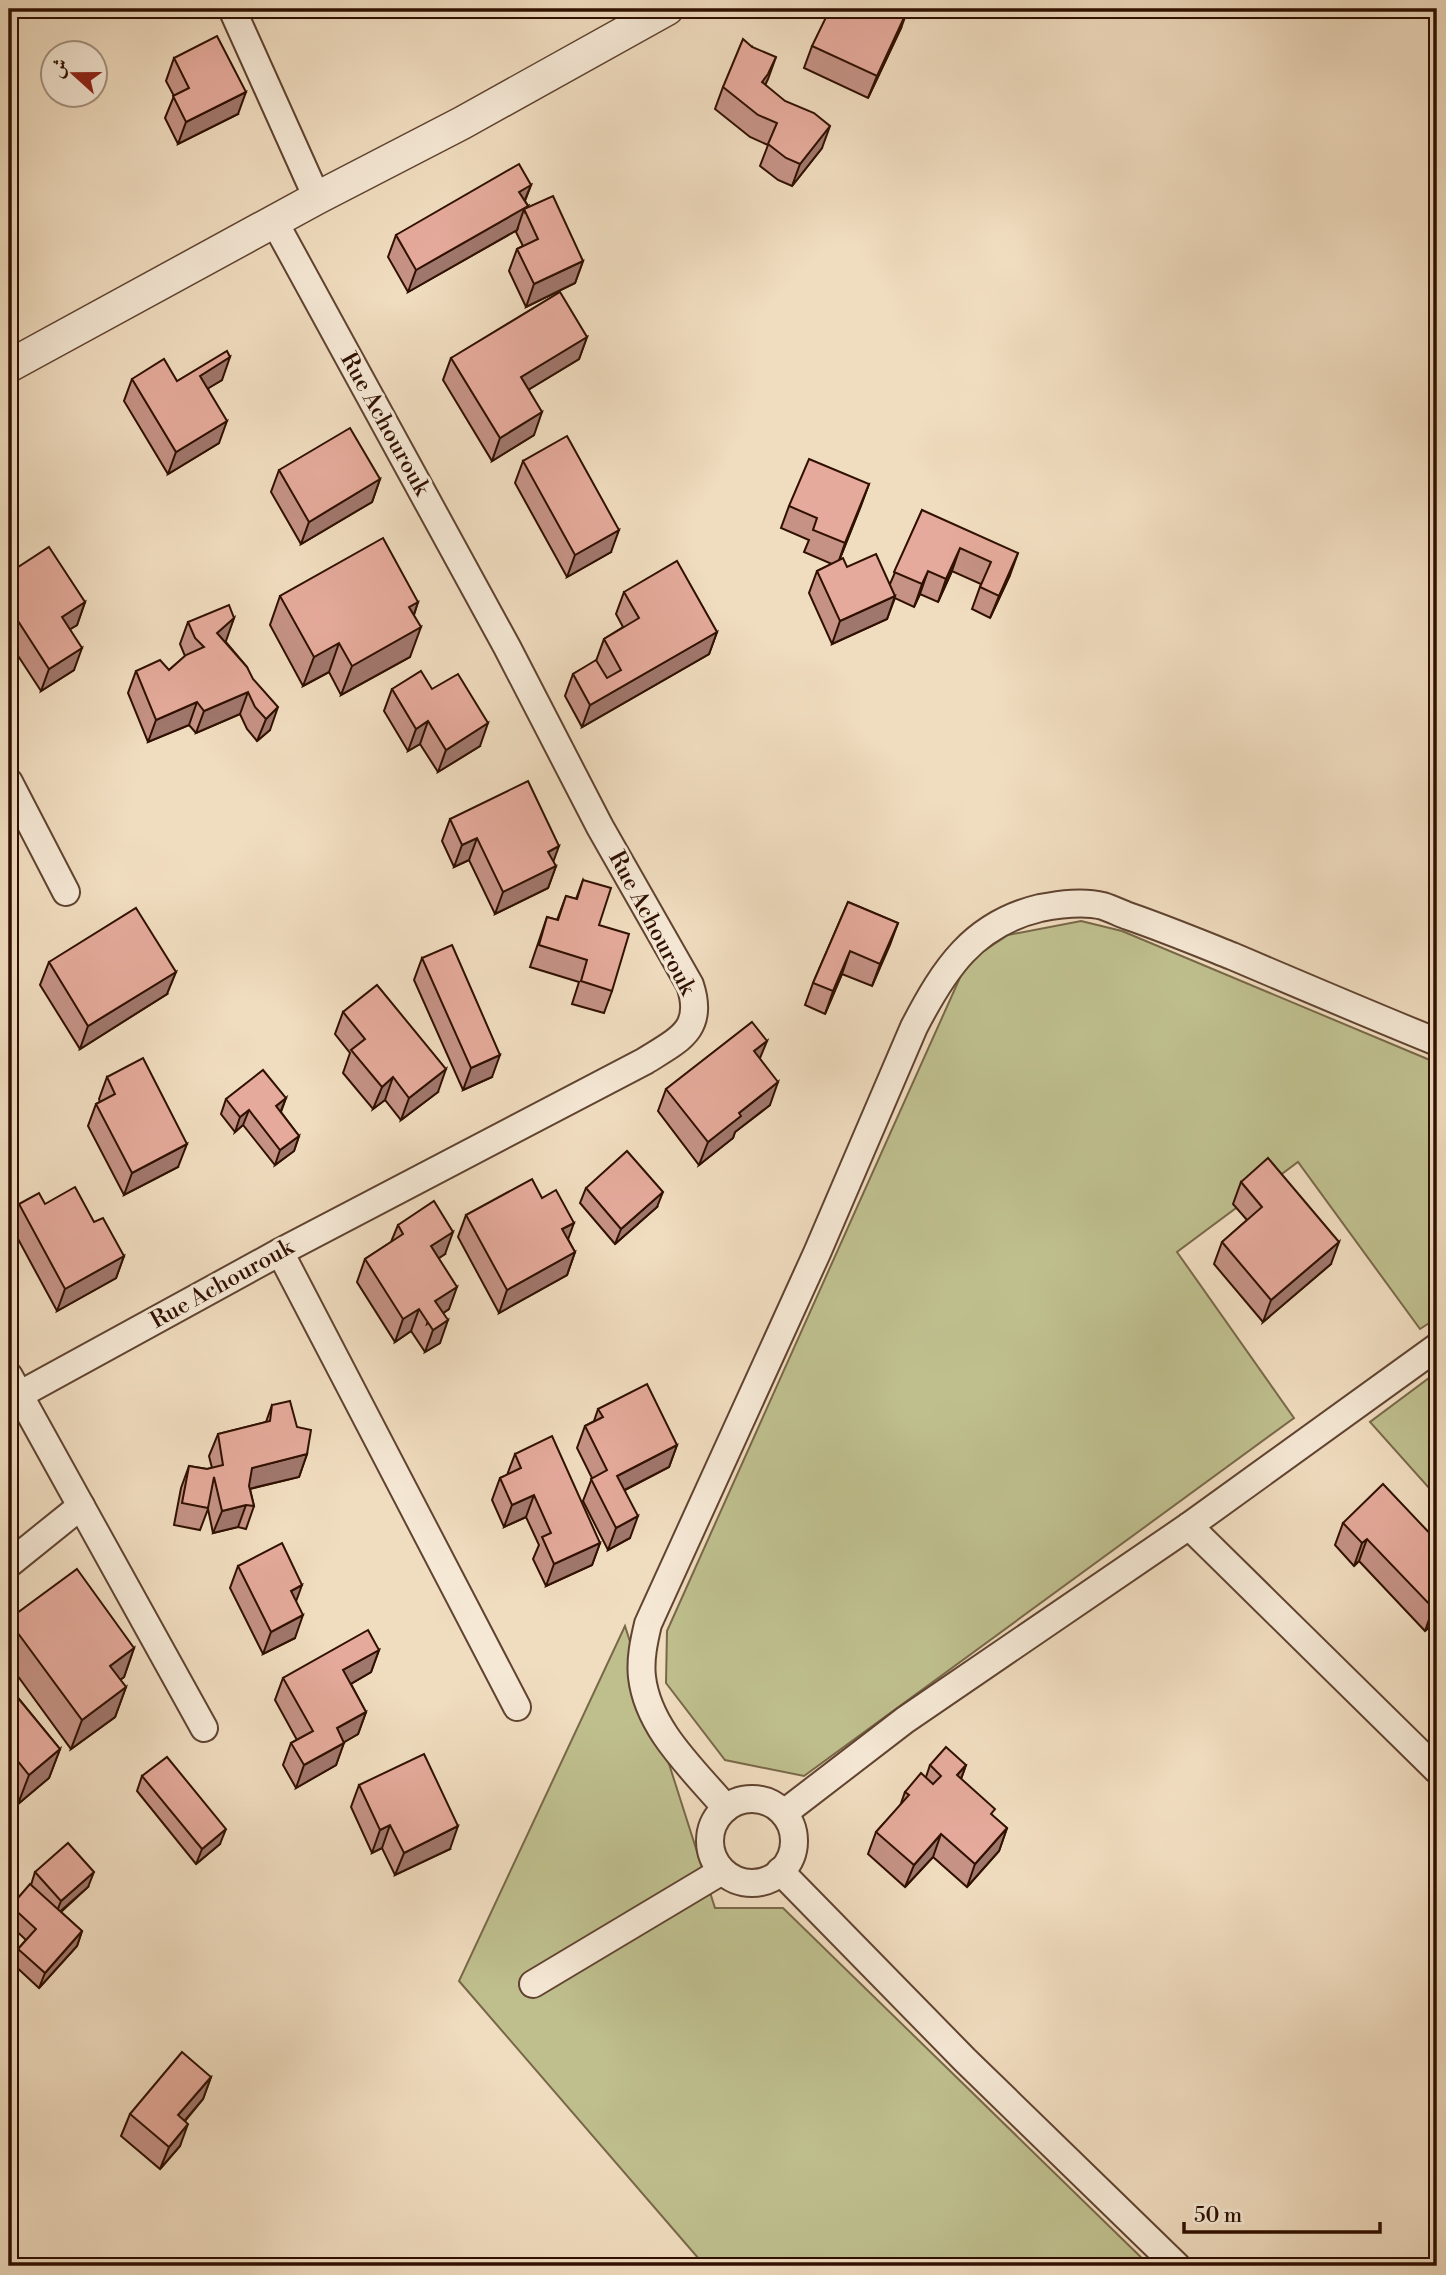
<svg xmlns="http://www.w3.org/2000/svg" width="1446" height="2275" font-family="'Libre Bodoni',Amiri,serif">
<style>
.green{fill:#bfbf8e;stroke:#786848;stroke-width:2}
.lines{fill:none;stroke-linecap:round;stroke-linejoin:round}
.minor-casing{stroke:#604330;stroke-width:30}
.tertiary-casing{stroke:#604330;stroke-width:35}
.minor{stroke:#f5e8d5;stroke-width:26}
.tertiary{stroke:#f5e8d5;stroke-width:32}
.wall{fill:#c59285;stroke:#301001;stroke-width:2}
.shaded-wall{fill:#a0776c;stroke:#301001;stroke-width:2}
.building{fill:#e5aa9b;stroke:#301001;stroke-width:2}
.labels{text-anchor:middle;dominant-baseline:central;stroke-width:6;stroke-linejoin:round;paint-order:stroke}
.street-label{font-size:23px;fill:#301001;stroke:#f5e8d5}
</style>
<rect width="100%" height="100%" fill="#f0dcbf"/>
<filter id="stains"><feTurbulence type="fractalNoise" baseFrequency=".00286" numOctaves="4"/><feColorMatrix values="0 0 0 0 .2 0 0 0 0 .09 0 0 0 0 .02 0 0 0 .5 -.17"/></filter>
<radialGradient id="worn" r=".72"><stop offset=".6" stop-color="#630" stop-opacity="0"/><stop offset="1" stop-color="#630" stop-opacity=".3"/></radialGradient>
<g class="green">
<polygon points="1081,921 1122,931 1437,1063 1437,1318 1420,1329 1298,1162 1177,1252 1294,1418 804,1776 725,1760 666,1683 667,1631 967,962 1008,935"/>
<polygon points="1437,1372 1437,1497 1370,1422"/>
<polygon points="625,1626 715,1908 783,1908 1150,2266 705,2266 459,1981"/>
</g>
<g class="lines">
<g class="minor-casing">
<g id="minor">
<polyline points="232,9 317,198"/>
<polyline points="9,782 66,892"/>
<polyline points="280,1252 517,1707"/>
<polyline points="9,1376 204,1728"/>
<path d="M 19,1395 L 280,1252 L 645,1061 C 678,1040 705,1030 690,985 L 600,827 L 507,647 L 274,221"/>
<polyline points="1189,1526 1437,1770"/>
<polyline points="9,1564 81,1506"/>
<circle cx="752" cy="1841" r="42"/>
<path d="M 726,1808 C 693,1769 648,1729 642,1677 C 640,1659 644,1641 648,1624 L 817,1253 L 914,1027 C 944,969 973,924 1040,908 C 1061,904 1083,901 1103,906 C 1112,909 1120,913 1128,916 C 1163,928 1197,942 1232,956 C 1300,985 1368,1014 1437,1042"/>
<polyline points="784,1813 905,1720 1189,1526 1437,1347"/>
<polyline points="780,1871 965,2060 1177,2266"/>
<polyline points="533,1984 722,1871"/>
</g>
</g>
<g class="tertiary-casing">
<polyline id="tertiary" points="9,366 317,198 462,123 667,9"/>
</g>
<use href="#minor" class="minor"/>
<use href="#tertiary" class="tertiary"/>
</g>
<g class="wall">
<polygon points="901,28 868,98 804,68 812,46"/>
<polygon points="752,47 765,85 822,148 792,186 778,180 760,166 768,145 750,137 715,109 723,87"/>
<polygon points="174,58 238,114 178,144 165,118 174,96 166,81"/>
<polygon points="531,185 525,201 528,206 527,208 583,261 575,283 526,307 509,271 517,249 523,246 516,232 517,230 408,292 388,257 396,235"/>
<polygon points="587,337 579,359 528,390 534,435 492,461 443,380 451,358"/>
<polygon points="132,379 177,381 222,380 208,388 219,443 168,474 124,401"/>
<polygon points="523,461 611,552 567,577 515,483"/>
<polygon points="279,470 380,479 372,502 301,544 271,492"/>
<polygon points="869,484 839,561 847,567 890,584 922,510 1010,575 990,618 972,609 981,584 952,571 938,602 920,594 914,607 895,598 887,619 832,644 809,593 817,571 832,564 804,552 809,540 781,528 789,506"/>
<polygon points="9,573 85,602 77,625 70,629 74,670 41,691 9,642"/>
<polygon points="624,592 717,632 709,654 582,727 565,696 573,674 596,661 604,639 623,627 616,614"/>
<polygon points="280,596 418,602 414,615 410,657 341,695 329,672 303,686 270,625"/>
<polygon points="234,618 225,641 247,667 270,730 257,741 247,729 240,714 196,733 189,725 148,742 128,693 136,671 169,670 185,656 180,644 188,622"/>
<polygon points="392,689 432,689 480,746 438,772 420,744 408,751 384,711"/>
<polygon points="450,819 556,866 548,888 495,914 469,860 454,867 442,841"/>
<polygon points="1437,865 1437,894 1429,887"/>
<polygon points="583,880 599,925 612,991 604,1013 572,1004 579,982 530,967 547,917 557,920 566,896 576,899"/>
<polygon points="848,902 898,923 872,986 842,974 825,1014 805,1005 813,983"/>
<polygon points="422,958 492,1077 463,1090 414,980"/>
<polygon points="49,962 167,994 80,1049 40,985"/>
<polygon points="343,1012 438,1092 401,1120 385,1100 373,1109 343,1073 350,1053 335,1034"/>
<polygon points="760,1059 770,1105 735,1132 733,1138 699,1165 658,1111 666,1089"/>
<polygon points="107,1077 178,1167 124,1195 88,1126 96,1104 100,1102 99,1099"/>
<polygon points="286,1098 281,1112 299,1136 294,1151 275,1165 243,1125 235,1132 221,1114 226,1099"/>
<polygon points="1241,1182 1331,1264 1263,1322 1214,1264 1222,1242 1247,1220 1233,1204"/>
<polygon points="586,1188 657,1207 615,1244 580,1203"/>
<polygon points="19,1204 45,1204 94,1222 124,1256 116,1278 57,1311 11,1226"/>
<polygon points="466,1215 568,1239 575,1252 567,1275 499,1313 458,1237"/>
<polygon points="398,1225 445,1254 438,1258 449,1309 443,1313 440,1343 425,1352 411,1331 395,1342 357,1282 365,1259 391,1242"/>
<polygon points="272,1405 297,1427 307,1454 299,1477 250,1489 254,1506 246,1529 238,1527 213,1533 208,1509 200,1530 174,1525 181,1488 189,1466 207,1469 212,1468 209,1456 218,1434 266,1422"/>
<polygon points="598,1409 677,1445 669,1467 625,1490 630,1538 608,1550 583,1501 592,1478 577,1448 585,1426 594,1421"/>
<polygon points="515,1454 600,1543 592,1565 546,1586 533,1559 539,1545 526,1517 504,1527 492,1500 500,1478 507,1475"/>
<polygon points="1343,1523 1437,1541 1437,1619 1425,1631 1359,1561 1354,1566 1335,1545"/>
<polygon points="238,1566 296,1602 295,1638 263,1654 230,1588"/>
<polygon points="9,1619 134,1648 124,1677 120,1680 126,1687 115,1717 71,1749 9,1664"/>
<polygon points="379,1650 371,1672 351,1684 366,1712 358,1734 344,1742 336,1765 296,1788 283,1765 291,1743 297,1740 275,1700 283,1678"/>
<polygon points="9,1687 60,1749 49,1778 18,1804 9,1793"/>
<polygon points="930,1765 966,1765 961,1779 993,1816 1007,1828 999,1851 967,1887 933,1857 905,1887 868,1854 876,1832 900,1806 905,1792 926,1777"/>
<polygon points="142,1776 220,1844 196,1864 137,1791"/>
<polygon points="359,1785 450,1849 395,1875 382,1848 372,1853 351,1807"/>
<polygon points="35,1872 88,1887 61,1912 82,1931 77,1946 39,1988 13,1964 18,1949 26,1940 9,1924 9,1911 11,1906 31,1885"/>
<polygon points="211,2077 203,2099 185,2121 180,2146 160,2169 121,2136 130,2114"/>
</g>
<g class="shaded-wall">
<polygon points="908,9 901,28 868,98 877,76"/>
<polygon points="776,57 768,79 760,96 762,82"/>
<polygon points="246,92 238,114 178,144 186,122"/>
<polygon points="830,126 822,148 792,186 800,164"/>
<polygon points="531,185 522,207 519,192"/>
<polygon points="528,206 525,212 524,209 517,230 408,292 416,270"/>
<polygon points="583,261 575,283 526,307 534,284"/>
<polygon points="587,337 579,359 513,399 521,377"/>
<polygon points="230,357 222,380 192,398 200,376"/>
<polygon points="542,412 534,435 492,461 500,438"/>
<polygon points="227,421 219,443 168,474 176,452"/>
<polygon points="380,479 372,502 301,544 309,522"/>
<polygon points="869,484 861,506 837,566 845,543"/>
<polygon points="619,530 611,552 567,577 575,555"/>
<polygon points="960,548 952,571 938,602 946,579"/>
<polygon points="1018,553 1010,575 990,618 999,596"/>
<polygon points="928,571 920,594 914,607 922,584"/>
<polygon points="895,596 887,619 832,644 840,621"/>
<polygon points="85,602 77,625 54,639 62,617"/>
<polygon points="418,602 408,632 409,607"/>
<polygon points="234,618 226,641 209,655 217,633"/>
<polygon points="421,627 410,657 341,695 352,666"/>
<polygon points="717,632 709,654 582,727 590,705"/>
<polygon points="339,643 329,672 303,686 314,657"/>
<polygon points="82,648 74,670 41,691 49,669"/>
<polygon points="248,692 240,714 196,733 204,711"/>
<polygon points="197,702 189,725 148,742 156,720"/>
<polygon points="278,707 270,730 257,741 266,719"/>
<polygon points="428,721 420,744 408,751 416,729"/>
<polygon points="488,723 480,746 438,772 446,750"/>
<polygon points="477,838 469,860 454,867 462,845"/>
<polygon points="559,846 551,868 556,866 548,888 495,914 503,892 548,852"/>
<polygon points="898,923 890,945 872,986 880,964"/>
<polygon points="850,951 842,974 825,1014 833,991"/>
<polygon points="176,972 167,994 80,1049 88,1026"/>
<polygon points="767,1041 758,1063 754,1051"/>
<polygon points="500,1055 492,1077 463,1090 471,1068"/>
<polygon points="446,1069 438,1092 401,1120 409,1098"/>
<polygon points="393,1077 385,1100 373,1109 382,1087"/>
<polygon points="778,1082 770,1105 735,1132 733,1138 699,1165 708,1142 739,1113"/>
<polygon points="286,1098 280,1113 276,1106"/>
<polygon points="249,1110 243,1125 235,1132 240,1117"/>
<polygon points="299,1136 294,1151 275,1165 280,1150"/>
<polygon points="187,1144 178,1167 124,1195 132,1173"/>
<polygon points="663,1192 657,1207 615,1244 621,1229"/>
<polygon points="574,1223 566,1245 562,1229"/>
<polygon points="453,1232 445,1254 423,1269 431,1246"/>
<polygon points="1339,1242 1331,1264 1263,1322 1271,1300"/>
<polygon points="575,1252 567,1275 499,1313 507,1290"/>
<polygon points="124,1256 116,1278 57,1311 65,1289"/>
<polygon points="457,1287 449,1309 427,1324 435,1301"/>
<polygon points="419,1309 411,1331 395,1342 403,1319"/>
<polygon points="448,1320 440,1343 425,1352 433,1330"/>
<polygon points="677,1445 669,1467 609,1498 617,1476"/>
<polygon points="307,1454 299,1477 244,1490 252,1468"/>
<polygon points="534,1495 526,1517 504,1527 512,1505"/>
<polygon points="246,1505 238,1527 213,1533 222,1511"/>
<polygon points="638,1516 630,1538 608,1550 616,1528"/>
<polygon points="1367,1539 1359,1561 1354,1566 1362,1543"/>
<polygon points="600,1543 592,1565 546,1586 554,1564"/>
<polygon points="302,1585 294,1607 291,1591"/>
<polygon points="1437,1605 1437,1619 1425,1631 1433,1608"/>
<polygon points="303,1615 295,1638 263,1654 271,1632"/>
<polygon points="134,1648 124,1677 99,1695 110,1666"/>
<polygon points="379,1650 371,1672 335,1693 343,1670"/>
<polygon points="126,1687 115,1717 71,1749 82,1720"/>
<polygon points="366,1712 358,1734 329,1751 337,1728"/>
<polygon points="344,1743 336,1765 296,1788 304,1765"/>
<polygon points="60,1749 49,1778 18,1804 29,1775"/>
<polygon points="966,1765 958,1787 957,1775"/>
<polygon points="390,1825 382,1848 372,1853 380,1830"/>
<polygon points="458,1826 450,1849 395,1875 404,1853"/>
<polygon points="1007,1828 999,1851 967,1887 975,1864"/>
<polygon points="226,1829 220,1844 196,1864 202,1849"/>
<polygon points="941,1834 933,1857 905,1887 914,1865"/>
<polygon points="94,1872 88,1887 55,1916 61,1901"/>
<polygon points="82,1931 77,1946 39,1988 45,1973"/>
<polygon points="211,2077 203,2099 170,2138 178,2115"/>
<polygon points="188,2124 180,2146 160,2169 169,2147"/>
</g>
<g class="building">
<polygon points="830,9 908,9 877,76 812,46"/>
<polygon points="217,36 246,92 186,122 173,96 189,88 174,58"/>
<polygon points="743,39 752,47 776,57 768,74 762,82 785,101 814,113 830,126 800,164 786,158 768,144 777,123 758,115 723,87"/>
<polygon points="519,164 531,185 519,192 528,206 416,270 396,235"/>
<polygon points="553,196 583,261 534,284 517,249 538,239 524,209"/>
<polygon points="560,292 587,337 521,377 542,412 500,438 451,358"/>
<polygon points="227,351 230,357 200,376 227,421 176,452 132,379 164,359 177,381"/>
<polygon points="350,428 380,479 309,522 279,470"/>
<polygon points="567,436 619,530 575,555 523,461"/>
<polygon points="809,459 869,484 845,543 813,530 817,518 789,506"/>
<polygon points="922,510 1018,553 999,596 980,587 991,562 960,548 946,579 928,571 922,584 894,572"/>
<polygon points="383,538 418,602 409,607 421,627 352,666 339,643 314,657 280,596"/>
<polygon points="49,547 85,602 62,617 82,648 49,669 9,607 9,573"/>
<polygon points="876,554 895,596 840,621 817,571 843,558 847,567"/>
<polygon points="677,561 717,632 590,705 573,674 596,660 607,678 621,670 604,639 639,618 624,592"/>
<polygon points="229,605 234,618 217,633 247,667 253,679 278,707 266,719 255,707 248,692 204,711 197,702 156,720 136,671 160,660 169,670 186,655 204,647 195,638 188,622"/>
<polygon points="421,671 432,689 458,674 488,723 446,750 428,721 416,729 392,689"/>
<polygon points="528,781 559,846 548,852 556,866 503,892 477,838 462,845 450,819"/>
<polygon points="583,880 611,888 599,925 629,934 612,991 581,981 587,960 539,945 547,917 558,920 566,896 577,899"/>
<polygon points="848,902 898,923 880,964 850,951 833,991 813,983"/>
<polygon points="136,908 176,972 88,1026 49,962"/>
<polygon points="452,945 500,1055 471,1068 422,958"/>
<polygon points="377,985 446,1069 409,1098 393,1077 382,1087 351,1050 365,1039 343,1012"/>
<polygon points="752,1022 767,1041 754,1051 778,1082 739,1113 741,1116 708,1142 666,1089"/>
<polygon points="143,1058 187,1144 132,1173 96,1104 115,1094 107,1077"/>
<polygon points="263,1070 286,1098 276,1106 299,1136 280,1150 249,1110 240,1117 226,1099"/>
<polygon points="627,1151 663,1192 621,1229 586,1188"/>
<polygon points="1268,1158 1339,1242 1271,1300 1222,1242 1262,1207 1241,1182"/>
<polygon points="532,1179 542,1198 556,1190 574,1223 562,1229 575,1252 507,1290 466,1215"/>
<polygon points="75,1187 94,1222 103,1218 124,1256 65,1289 19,1204 39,1193 45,1204"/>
<polygon points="434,1201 453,1232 431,1246 457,1287 435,1301 448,1320 433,1330 419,1309 403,1319 365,1259 403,1234 398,1225"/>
<polygon points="647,1384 677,1445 617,1476 638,1516 616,1528 591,1479 607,1470 585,1426 603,1417 598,1409"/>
<polygon points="290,1401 297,1427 311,1430 307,1454 252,1468 249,1486 254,1506 246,1505 222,1511 214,1477 208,1508 182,1503 189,1466 207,1469 223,1465 218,1434 270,1421 272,1405"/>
<polygon points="552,1436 600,1543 554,1564 542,1537 551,1533 534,1495 512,1505 500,1478 521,1468 515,1454"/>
<polygon points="1383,1484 1437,1541 1437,1605 1433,1608 1367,1539 1362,1543 1343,1523"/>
<polygon points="282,1543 302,1585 291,1591 303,1615 271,1632 238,1566"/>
<polygon points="77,1569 134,1648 110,1666 126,1687 82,1720 9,1621 9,1619"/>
<polygon points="368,1630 379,1650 343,1670 366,1712 337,1728 344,1743 304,1765 291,1743 313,1731 283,1678"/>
<polygon points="9,1687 60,1749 29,1775 9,1750"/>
<polygon points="946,1747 966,1765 957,1775 995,1809 991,1814 1007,1828 975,1864 941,1834 914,1865 876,1832 909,1795 905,1792 921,1773 933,1784 941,1776 930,1765"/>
<polygon points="424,1754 458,1826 404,1853 390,1825 380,1830 359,1785"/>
<polygon points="167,1757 226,1829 202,1849 142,1776"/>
<polygon points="68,1843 94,1872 61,1901 35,1872"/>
<polygon points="30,1884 82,1931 45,1973 18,1949 36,1929 11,1906"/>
<polygon points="182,2052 211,2077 178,2115 188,2124 169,2147 130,2114"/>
</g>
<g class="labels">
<g class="street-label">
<text transform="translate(385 424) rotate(61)">Rue Achourouk</text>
<text transform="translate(652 923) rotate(62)">Rue Achourouk</text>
<text transform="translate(222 1284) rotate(-29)">Rue Achourouk</text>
</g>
</g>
<rect width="1446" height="2275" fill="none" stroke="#f0dcbf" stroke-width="35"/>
<rect x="10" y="10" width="1425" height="2254" fill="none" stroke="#301001" stroke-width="3.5"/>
<rect x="18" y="18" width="1411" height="2240" fill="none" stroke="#301001" stroke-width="2"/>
<g transform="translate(74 74) rotate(291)"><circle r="33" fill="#f5e8d5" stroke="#a69280" stroke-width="2"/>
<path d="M0-5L12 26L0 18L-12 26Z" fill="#8f2418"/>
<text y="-10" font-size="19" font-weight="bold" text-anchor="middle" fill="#301001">ش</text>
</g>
<path d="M1184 2222v10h196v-10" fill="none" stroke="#301001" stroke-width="3.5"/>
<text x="1194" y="2222" font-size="21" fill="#301001" stroke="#f5e8d5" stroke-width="5" paint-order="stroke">50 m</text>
<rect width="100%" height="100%" filter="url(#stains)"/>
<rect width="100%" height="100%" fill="url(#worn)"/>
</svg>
